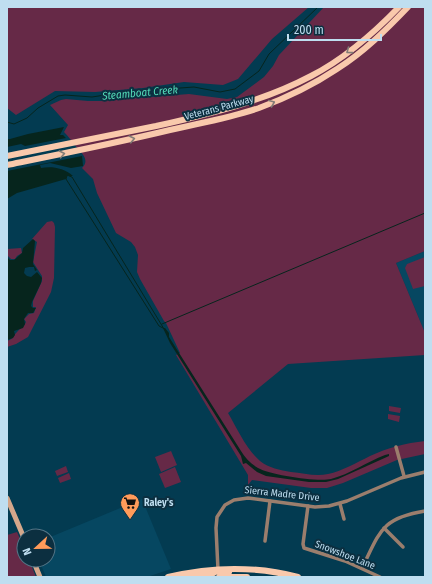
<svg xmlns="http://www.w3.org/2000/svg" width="432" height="584" font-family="'Fira Sans Condensed',sans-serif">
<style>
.built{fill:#064761}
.green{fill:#662947}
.water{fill:#06251d}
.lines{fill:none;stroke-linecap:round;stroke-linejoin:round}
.stream{stroke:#06251d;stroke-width:1}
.street{stroke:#9b7e6d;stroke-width:3.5}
.secondary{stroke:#d5a78b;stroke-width:5}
.primary{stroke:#f9c9ac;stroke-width:6}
.oneway{stroke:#827c76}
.labels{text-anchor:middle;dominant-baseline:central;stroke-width:4;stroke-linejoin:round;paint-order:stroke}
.street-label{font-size:10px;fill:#bfdef0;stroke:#0c2f40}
.poi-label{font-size:10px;font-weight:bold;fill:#bfdef0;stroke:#0c2f40;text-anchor:start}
.water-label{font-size:11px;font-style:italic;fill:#54dbb8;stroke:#0c2f40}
</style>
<rect width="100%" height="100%" fill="#033b51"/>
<g class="built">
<polygon points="425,251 425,333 396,263"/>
<polygon points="142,499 171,569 147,577 46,577 39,560 48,560 48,538"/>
</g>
<g class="green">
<polygon points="7,7 309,7 272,39 238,79 223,85 184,82 143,88 95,92 55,91 16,115 7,108"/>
<path d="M 324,7 L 425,7 L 425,251 L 396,263 L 425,333 L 425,355 L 288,364 L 228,413 C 237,428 246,449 260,461 C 269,468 280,470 291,472 C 303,473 316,477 328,474 C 342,471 356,463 370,456 C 387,448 406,443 425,441 L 425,454 L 397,460 L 343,483 L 327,488 L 311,488 L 252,480 L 248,485 L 248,475 L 176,355 L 180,353 L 166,323 L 164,321 L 140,279 L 137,272 L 138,255 L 135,247 L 131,242 L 116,233 L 97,193 L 93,179 L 82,168 C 91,159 80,152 75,145 C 71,140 68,136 64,132 L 68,125 L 50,105 L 61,100 L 66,99 L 88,101 L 102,101 L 121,97 L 139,98 L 189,94 L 227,99 L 237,97 L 264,77 L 273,66 L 279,55 Z"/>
<path d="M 52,221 L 54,223 L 55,227 L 54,278 L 51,292 L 28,337 L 16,344 L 7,347 L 7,341 C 15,338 12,337 17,332 C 21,327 23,329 26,322 L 24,319 L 29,314 L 34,313 L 36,307 L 33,307 L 33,301 L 42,281 L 42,276 L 33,262 L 37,242 L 32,239 L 47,222 Z"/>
<polygon points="21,248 22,253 17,256 15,259 11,259 7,255 7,249"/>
<polygon points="425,257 425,286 413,289 405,268 407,264"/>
<polygon points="389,406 401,408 400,413 389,411"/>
<polygon points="388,414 400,416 399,422 388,419"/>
<polygon points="171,451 177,465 161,472 155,457"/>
<polygon points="66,466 68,472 57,476 55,471"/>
<polygon points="175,467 181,482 165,488 159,474"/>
<polygon points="69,473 71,479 60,483 58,478"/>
<polygon points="17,532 24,548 24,560 29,560 36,577 7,577 7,535"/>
</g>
<g class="water">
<polygon points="64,127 60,135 63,135 66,138 25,146 21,144 7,147 7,139 10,139 28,134"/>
<path d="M 82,156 L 83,166 L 71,168 L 50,163 L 40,165 L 41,168 C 52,166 64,168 73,176 L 67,176 L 66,179 L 17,193 L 7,199 L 7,171 Z"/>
<polygon points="33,239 35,241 33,264 37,270 35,271 34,267 29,267 25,268 24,273 27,276 31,277 37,272 42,278 41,283 32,302 31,306 33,308 36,308 33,313 28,313 24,319 25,324 23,328 14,331 15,335 13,338 7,340 7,257 10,260 14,260 22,253 23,248"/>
<path d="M 163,328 L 165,328 L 169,333 L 169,337 L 241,451 C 245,458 251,464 258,468 C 270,475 317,482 331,479 C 350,474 367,462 385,455 L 389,454 L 389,456 L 338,479 L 326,482 L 309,482 L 266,476 L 257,472 L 246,463 L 243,464 L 241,456 L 170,343 Z"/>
</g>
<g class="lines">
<g class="stream">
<polyline points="7,122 14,124 27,118 38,108 58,96 65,95 92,97 118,93 150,94 180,88 194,87 220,92 235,89 259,71 269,54 318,7"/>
<polyline points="67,176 66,179 159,326 163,328"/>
<polyline points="69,176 72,177 164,329"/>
<polyline points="162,324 425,213"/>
<polyline points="186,366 193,377"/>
</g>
<g class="street">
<polyline points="396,447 404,476"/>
<polyline points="340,504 344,519"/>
<polyline points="308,506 303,544 304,548 345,561 380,577"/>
<polyline points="384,528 403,547"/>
<polyline points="265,541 270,501"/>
<path d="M 362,568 C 380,532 381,518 425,511"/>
<polyline points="218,570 216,528 217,517 225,505 234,500 248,498 315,507 329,506 347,501 401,478 425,472"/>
</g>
<g class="secondary">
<polyline points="7,498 24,538"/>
<polyline points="33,560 40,577"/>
</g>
<g class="primary">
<path d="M 7,156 C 57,146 106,136 156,126 C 209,114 262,102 311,76 C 344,59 373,34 399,7"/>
<path d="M 7,165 C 61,154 116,143 170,130 C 200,123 230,118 259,108 C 286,98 313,85 337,69 C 364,52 386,30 408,7"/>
<path d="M 168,577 C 210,567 256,566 298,577"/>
<polyline points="190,577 212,574 217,571"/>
<polyline points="219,577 221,574 229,572"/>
<polyline points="220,577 247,577"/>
</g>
</g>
<defs><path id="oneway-chevron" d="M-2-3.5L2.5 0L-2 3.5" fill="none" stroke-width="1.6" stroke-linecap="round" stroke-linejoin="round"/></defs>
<g class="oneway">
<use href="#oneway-chevron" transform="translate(349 51) rotate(144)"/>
<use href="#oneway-chevron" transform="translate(272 103) rotate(-22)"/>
<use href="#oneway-chevron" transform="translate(132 139) rotate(-13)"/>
<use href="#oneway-chevron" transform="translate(62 154) rotate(-11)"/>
</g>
<defs>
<g id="supermarket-pin" transform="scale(1)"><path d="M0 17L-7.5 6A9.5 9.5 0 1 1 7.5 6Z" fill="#ff9b5a" stroke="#0c2f40"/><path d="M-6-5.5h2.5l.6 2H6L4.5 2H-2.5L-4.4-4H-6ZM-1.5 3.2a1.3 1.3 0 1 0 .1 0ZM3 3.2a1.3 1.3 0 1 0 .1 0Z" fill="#111"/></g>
</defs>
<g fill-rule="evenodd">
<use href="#supermarket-pin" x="130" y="503"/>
</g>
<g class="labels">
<g class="street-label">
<text transform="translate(219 108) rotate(-15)">Veterans Parkway</text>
<text transform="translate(282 494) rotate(6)">Sierra Madre Drive</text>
<text transform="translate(345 555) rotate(21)">Snowshoe Lane</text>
</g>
<g class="poi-label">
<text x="144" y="503">Raley's</text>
</g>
<g class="water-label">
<text transform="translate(140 93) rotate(-5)">Steamboat Creek</text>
</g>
</g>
<rect width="432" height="584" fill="none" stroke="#bfdef0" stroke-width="16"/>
<g transform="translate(36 548) rotate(248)"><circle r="19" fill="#0c2f40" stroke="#547586"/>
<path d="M0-3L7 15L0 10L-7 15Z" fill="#ff9b5a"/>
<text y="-6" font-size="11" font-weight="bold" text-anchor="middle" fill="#bfdef0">N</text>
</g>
<path d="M288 34v6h93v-6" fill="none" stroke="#bfdef0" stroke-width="2"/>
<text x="294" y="34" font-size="12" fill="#bfdef0" stroke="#0c2f40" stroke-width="3" paint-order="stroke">200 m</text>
</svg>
